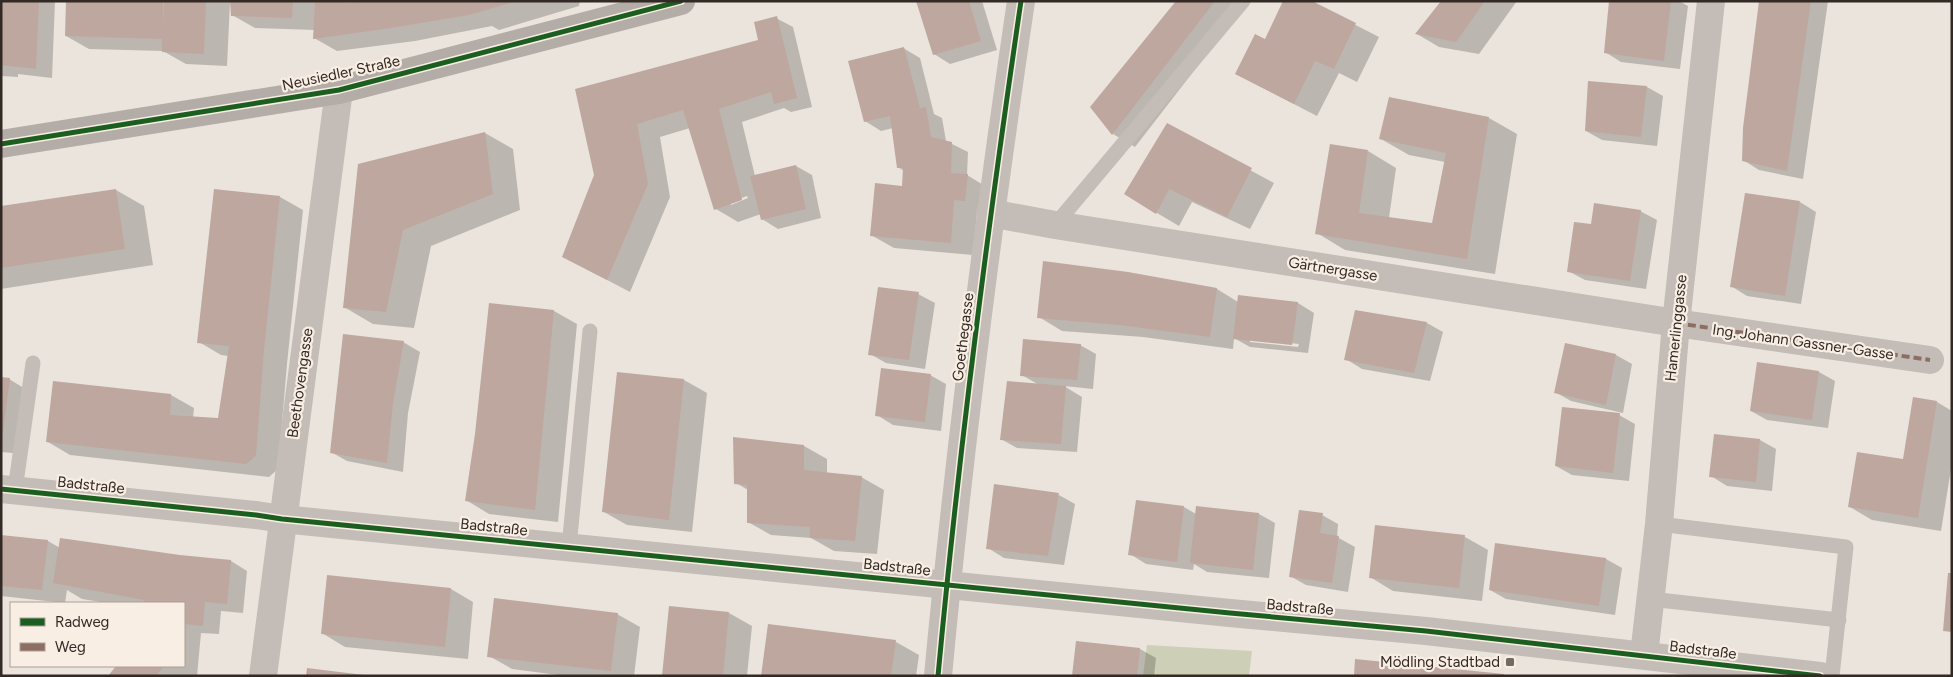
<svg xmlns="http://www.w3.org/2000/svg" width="1953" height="677" font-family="Figtree,sans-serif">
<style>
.green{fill:#cdd0b7}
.shadow{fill:#0003;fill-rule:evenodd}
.building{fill:#bea79f}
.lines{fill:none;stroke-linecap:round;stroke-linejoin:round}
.service{stroke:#c3bcb7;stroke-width:15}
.minor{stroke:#c3bcb7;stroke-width:28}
.tertiary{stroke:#c3bcb7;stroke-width:28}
.secondary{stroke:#b4aca7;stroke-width:28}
.quiet{stroke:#8d6e63;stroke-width:4;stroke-dasharray:8 4;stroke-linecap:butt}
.cycleway-casing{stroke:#f9eee3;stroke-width:8}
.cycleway{stroke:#1b5e20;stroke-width:5}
.poi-dot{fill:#736a65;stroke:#f9eee3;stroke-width:2}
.labels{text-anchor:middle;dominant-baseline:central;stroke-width:4.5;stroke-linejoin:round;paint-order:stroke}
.street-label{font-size:15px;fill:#332925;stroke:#f9eee3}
.poi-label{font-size:15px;fill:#332925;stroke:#f9eee3;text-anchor:end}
</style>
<rect width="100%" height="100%" fill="#ebe4dd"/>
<polygon class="green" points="1147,645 1252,651 1249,676 1143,676"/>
<g class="shadow">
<polygon points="1,1 55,1 52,78 18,74 18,77 1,76"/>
<polygon points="67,1 580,1 579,6 499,30 492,26 415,41 337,51 314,38 315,30 255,28 232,15 232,2 230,2 227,66 186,64 163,51 89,49 66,36"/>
<polygon points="920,1 982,1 997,50 950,64 934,54"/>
<polygon points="1178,1 1248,1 1135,147 1113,134"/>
<polygon points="1309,1 1379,37 1357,82 1339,73 1317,116 1236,74 1265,40"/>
<polygon points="1443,1 1517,1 1479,54 1439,47 1417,34"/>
<polygon points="1610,1 1679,1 1688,6 1680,69 1621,62 1605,52"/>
<polygon points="1761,1 1828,1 1803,179 1759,170 1743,160"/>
<path d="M 776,18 L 793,27 L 812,107 L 791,112 L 784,108 L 742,122 L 755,176 L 796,166 L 812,175 L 821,218 L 778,229 L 762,219 L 761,214 L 738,222 L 716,209 L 690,128 L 660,137 L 670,197 L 630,292 L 586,269 L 596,175 L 577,90 L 758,41 ZM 747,196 L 748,198 L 731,205 L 731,202 Z"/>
<polygon points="903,48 920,58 934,114 942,118 946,141 968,152 967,175 990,189 977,212 973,255 894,248 871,235 903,187 904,171 898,167 893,128 881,131 865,121"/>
<polygon points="1647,87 1663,96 1657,146 1602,140 1586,131"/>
<polygon points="1489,118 1517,134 1495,274 1345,250 1317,233 1368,151 1396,168 1389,218 1433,224 1445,162 1409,155 1381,139"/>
<polygon points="1167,125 1274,183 1250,229 1192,202 1179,226 1157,213"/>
<polygon points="485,133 513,149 520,210 431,246 414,328 373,324 344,307 359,165"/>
<polygon points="116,190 144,206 153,265 1,289 1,208"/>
<polygon points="280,197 303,210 287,364 278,469 269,477 70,455 48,442 171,395 194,408 193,418 219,419 229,356 221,355 199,342"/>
<polygon points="1800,202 1816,212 1801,304 1747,296 1731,286"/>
<polygon points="1640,211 1657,220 1646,289 1585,280 1568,271 1592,226"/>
<path d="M 1217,289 L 1238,302 L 1298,303 L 1314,313 L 1308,353 L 1250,347 L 1234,338 L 1233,349 L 1143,337 L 1062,331 L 1039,317 ZM 1250,339 L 1299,344 L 1298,347 L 1250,342 Z"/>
<polygon points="918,294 935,303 925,369 886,363 870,354"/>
<polygon points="490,304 554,311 577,324 558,522 489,514 466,500 476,434"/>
<polygon points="1427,323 1443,332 1430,381 1362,369 1346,359"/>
<polygon points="403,342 420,352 408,413 403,472 347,461 331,452"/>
<polygon points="1080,345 1096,354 1093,389 1064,386 1082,397 1077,452 1017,448 1001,439 1039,385 1022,375"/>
<polygon points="1566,345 1616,355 1632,364 1623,413 1571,401 1555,392"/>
<polygon points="1819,372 1835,381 1828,428 1767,420 1751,411"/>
<polygon points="930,375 946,384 941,431 893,425 877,415"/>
<polygon points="1,379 9,379 32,393 25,454 1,452"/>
<polygon points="684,380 707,393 692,532 627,525 604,512"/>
<polygon points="1937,402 1952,411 1952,463 1941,531 1872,520 1850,507 1904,461"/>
<polygon points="1619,415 1635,424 1629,481 1572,475 1556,466"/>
<polygon points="734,438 804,446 827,459 827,473 861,477 884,490 877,554 834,551 811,538 771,535 748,522 748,490 736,483"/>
<polygon points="1760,440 1776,449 1772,491 1727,486 1711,476"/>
<polygon points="1059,495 1075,504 1064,565 1004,558 988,548"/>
<polygon points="1184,507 1196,514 1197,507 1259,514 1275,523 1269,578 1207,572 1194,564 1193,570 1146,564 1130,554"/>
<polygon points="1322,515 1338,524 1337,537 1355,547 1348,592 1306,585 1290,576"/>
<polygon points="1,536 48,541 60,548 231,561 247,571 243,613 221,611 219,634 201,633 197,676 110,676 118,666 184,666 184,603 107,603 82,599 67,590 65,603 1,596"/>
<polygon points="1465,537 1488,550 1482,601 1393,591 1370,577"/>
<polygon points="1496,544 1606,559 1622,568 1615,615 1506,599 1490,590"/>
<polygon points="451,589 473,602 468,659 345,647 322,633"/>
<polygon points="729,613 752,626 747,676 663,676"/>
<polygon points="617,614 640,627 634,676 566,676 512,669 489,656"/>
<polygon points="896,642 919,655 916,676 762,676"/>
<polygon points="1140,649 1156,658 1154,676 1073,676"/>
</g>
<g class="building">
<polygon points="1,1 39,1 36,69 1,65"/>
<polygon points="66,1 163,1 163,28 164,1 206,1 204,54 162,52 162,39 65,36"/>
<polygon points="230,1 293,1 292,18 231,16"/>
<polygon points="315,1 349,1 349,3 359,1 513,2 469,15 391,28 313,39"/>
<polygon points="916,1 969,1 981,41 933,55"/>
<polygon points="1176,1 1215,1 1112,135 1090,107"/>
<polygon points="1283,1 1312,1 1356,23 1334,69 1315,61 1294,104 1235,74 1255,34 1265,39"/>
<polygon points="1441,1 1485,1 1456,42 1415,34"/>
<polygon points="1609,1 1671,1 1664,61 1604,53"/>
<polygon points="1759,1 1811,1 1787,171 1742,161 1743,128"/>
<polygon points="777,16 797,98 774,104 771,92 719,109 742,200 714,210 683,110 637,124 648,184 607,280 562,257 594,175 575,89 758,40 754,22"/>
<polygon points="904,47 920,108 905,112 926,107 931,137 952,142 951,173 968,174 965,201 954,200 951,243 870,236 875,183 902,186 903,168 897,168 890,116 864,122 848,61"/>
<polygon points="1588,81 1647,86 1641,137 1585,131"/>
<polygon points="1389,97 1489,117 1467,259 1315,234 1330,144 1368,150 1359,213 1432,223 1446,153 1379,139"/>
<polygon points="1167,123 1252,168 1227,217 1169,189 1156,214 1124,194"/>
<polygon points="485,132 493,194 403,230 386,312 343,308 358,164"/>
<polygon points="796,165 806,209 761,220 750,176"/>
<polygon points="116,189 125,249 1,268 1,206"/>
<polygon points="214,189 280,196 264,350 256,456 246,464 46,442 53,381 171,394 170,415 218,418 229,346 197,343"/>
<polygon points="1745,193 1800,201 1785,296 1730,287"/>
<polygon points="1594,203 1641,210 1630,281 1567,272 1574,222 1591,224"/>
<polygon points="1043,261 1128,272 1217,288 1210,337 1119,325 1037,318"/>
<polygon points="878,287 919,292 909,360 868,355"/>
<polygon points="1238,295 1298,302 1292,345 1233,339"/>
<polygon points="489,303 554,310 535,510 465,501 475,434"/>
<polygon points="1355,310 1427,322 1414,373 1344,360"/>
<polygon points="343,334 404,341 393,403 387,463 330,453"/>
<polygon points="1023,339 1081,344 1077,380 1020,376"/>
<polygon points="1565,343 1616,354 1606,405 1554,393"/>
<polygon points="1757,362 1819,371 1812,420 1750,411"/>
<polygon points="881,368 931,374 925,422 875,416"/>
<polygon points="617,372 684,379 669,520 602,512"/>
<polygon points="1,377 10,378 2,440 1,440"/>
<polygon points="1007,381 1066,386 1061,444 1000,440"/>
<polygon points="1913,397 1937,401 1918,518 1848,507 1857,452 1903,459"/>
<polygon points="1562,407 1620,413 1613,473 1555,466"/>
<polygon points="1714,434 1760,439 1756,482 1709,477"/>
<polygon points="733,437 804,445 804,470 862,476 855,541 810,538 810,527 747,523 747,485 734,484"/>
<polygon points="994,484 1059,493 1048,556 986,549"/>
<polygon points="1136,500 1184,506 1177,562 1128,555"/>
<polygon points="1196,506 1259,513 1253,570 1190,563"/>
<polygon points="1299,510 1323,513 1320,533 1339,536 1332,583 1289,577"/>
<polygon points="1375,525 1465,535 1459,588 1369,578"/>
<polygon points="1,535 48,540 42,590 1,586"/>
<polygon points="60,538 180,555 231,560 227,604 205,602 203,626 184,624 184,603 143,603 144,600 53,583"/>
<polygon points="1495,543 1606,558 1599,606 1489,590"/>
<polygon points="1948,573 1952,573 1952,632 1943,631"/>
<polygon points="327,575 451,588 445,647 321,634"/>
<polygon points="494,598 618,613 611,671 487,657"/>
<polygon points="669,606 729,612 723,676 662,676"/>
<polygon points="768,624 896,640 891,676 761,676"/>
<polygon points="1076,641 1140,648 1137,676 1072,676"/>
<polygon points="1355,659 1504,674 1504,676 1354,676"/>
<polygon points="116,666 164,666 156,676 108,676"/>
<polygon points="307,668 364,675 364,676 306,676"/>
</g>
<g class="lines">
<g class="service">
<polyline points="1055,225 1243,1"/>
<polyline points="15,490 33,363"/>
<polyline points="1659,524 1846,547 1832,676"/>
<polyline points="569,547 590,331"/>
<polyline points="1650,599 1839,620"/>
</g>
<g class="minor">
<polyline points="990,213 1055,225 1676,323 1930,360"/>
<polyline points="1644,655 1659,524 1676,323 1711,1"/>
<polyline points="263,676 339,90"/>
<path d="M 938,676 C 959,450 988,225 1021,1"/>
</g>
<polyline class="tertiary" points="1,489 256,515 282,519 1230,613 1426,631 1820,676"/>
<polyline class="secondary" points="1,144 339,90 681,1"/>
<polyline class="quiet" points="1676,323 1930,360"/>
<g class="cycleway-casing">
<g id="cycleway">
<polyline points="1,144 339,90 681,1"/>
<polyline points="1,489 256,515 282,519 1230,613 1426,631 1820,676"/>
<path d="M 938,676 C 959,450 988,225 1021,1"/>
</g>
</g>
<use href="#cycleway" class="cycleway"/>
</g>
<rect class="poi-dot" x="1505" y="657" width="10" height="10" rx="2.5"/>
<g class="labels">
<g class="street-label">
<text transform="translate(341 73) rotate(-12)">Neusiedler Straße</text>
<text transform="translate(1333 269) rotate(9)">Gärtnergasse</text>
<text transform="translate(1676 328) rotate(-84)">Hamerlinggasse</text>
<text transform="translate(963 337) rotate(-83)">Goethegasse</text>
<text transform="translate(1803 342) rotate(8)">Ing. Johann Gassner-Gasse</text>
<text transform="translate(300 383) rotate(-82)">Beethovengasse</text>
<text transform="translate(91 485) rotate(6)">Badstraße</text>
<text transform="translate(494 527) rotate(6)">Badstraße</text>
<text transform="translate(897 567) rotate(6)">Badstraße</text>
<text transform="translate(1300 607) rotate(5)">Badstraße</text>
<text transform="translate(1703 650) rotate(7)">Badstraße</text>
</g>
<g class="poi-label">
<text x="1500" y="662">Mödling Stadtbad</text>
</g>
</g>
<rect width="1953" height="677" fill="none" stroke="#332925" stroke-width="5"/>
<rect x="10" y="602" width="175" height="65" fill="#f9eee3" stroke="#aa9f97"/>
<rect x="20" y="618" width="25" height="8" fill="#1b5e20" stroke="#aa9f97"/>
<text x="55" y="627" font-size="15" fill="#332925">Radweg</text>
<rect x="20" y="643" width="25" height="8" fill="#8d6e63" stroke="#aa9f97"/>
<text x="55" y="652" font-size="15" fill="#332925">Weg</text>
</svg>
